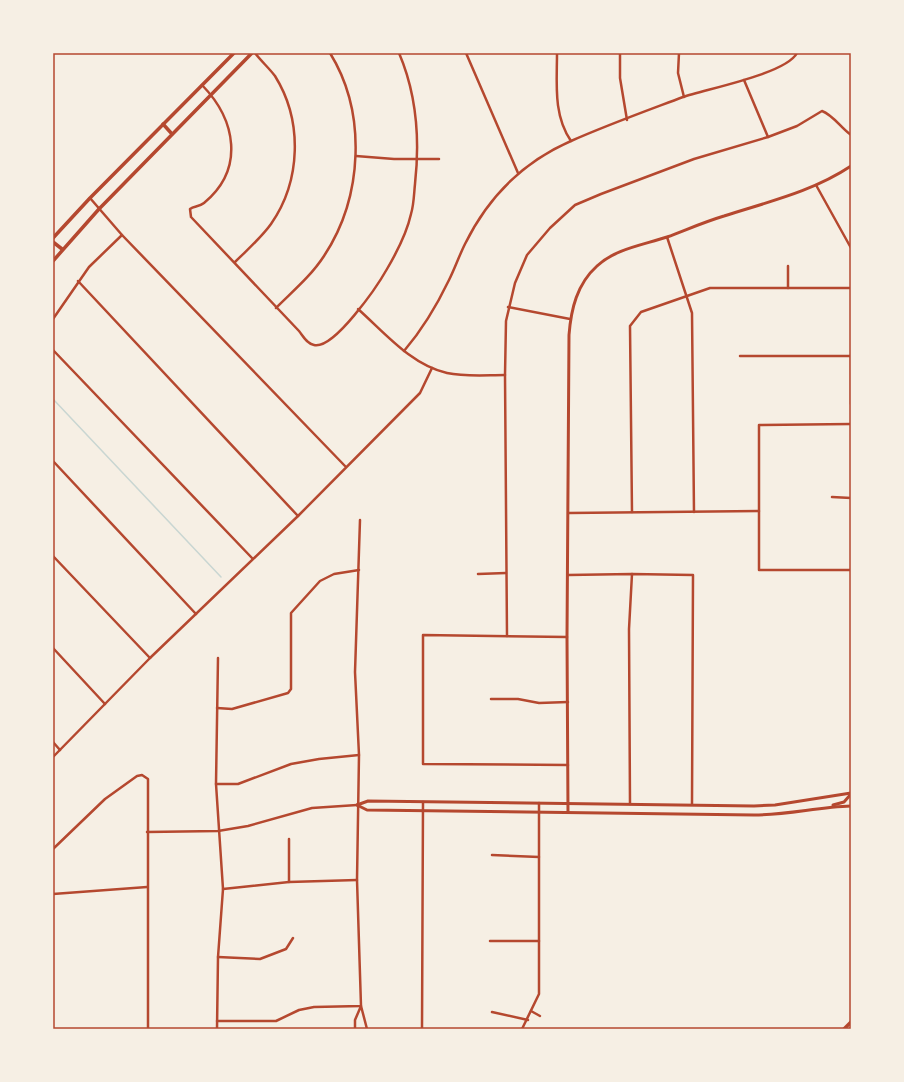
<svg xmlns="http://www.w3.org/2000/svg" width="904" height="1082" font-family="Helvetica,sans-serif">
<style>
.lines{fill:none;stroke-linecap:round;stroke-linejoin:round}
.stream{stroke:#c9d6d2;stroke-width:1.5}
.minor{stroke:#b5482f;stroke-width:2.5}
.tertiary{stroke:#b5482f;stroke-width:3}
.secondary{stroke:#b5482f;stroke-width:3.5}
.neatline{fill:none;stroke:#b5482f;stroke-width:1.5}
</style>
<rect width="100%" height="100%" fill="#f6efe4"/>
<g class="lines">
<polyline class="stream" points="53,399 221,577"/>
<g class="minor">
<polyline points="466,53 518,173"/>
<path d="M 557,53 C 557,83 553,115 571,141"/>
<polyline points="620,53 620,78 627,120"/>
<polyline points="679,53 678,73 684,97"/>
<polyline points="744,80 768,137"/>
<path d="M 202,85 C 236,120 245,169 204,203 C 199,207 194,206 190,209 L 191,217 L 299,331 C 303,336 307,344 314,345 C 334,350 378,285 387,269 C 397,252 407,232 411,214 C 414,204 414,193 415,184 C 420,139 417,95 399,53"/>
<polyline points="356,156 394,159 439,159"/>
<polyline points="816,185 851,248"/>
<polyline points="90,198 122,235 345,466"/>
<polyline points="667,237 692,313 694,512"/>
<path d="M 235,262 C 247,250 261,238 271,224 C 301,181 303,121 275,76 C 269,68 261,61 255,53"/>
<polyline points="788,266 788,288"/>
<polyline points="78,281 298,516"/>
<polyline points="508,307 570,319"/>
<path d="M 276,308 C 293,291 311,276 324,256 C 363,197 367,113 330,53"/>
<path d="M 358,309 C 384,332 411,365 447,373 C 466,377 486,375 505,375"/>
<polyline points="53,319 89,267 122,235"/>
<polyline points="53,350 252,558"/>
<path d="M 404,351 C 422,330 437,305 449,280 C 455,268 459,256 465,244 C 488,197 523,162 571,141 C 607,125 646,111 683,97 C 706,89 786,74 797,53"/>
<polyline points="851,355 851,404"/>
<polyline points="740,356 851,356"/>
<polyline points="851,424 759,425 759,570 851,570"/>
<polyline points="53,461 196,614"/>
<polyline points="832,497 851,498"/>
<polyline points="632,512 630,326 641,312 710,288 851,288"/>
<polyline points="569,513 759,511"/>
<polyline points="53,556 150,658"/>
<polyline points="478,574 506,573"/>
<polyline points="568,575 632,574 693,575 692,804"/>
<path d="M 507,636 L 505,375 L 506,321 L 515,283 L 527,255 L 550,228 L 575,205 L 601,194 L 694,159 L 768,137 L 797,126 L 822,111 C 833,115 841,128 851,135"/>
<polyline points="567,637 423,635 423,764 568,765"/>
<polyline points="53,648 105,704"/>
<polyline points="491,699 518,699 539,703 568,702"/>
<polyline points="217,708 232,709 288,693 291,689 291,613 320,581 334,574 359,570"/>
<polyline points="53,742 60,750"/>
<polyline points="53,757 150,658 298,516 420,393 432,368"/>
<polyline points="216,784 238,784 291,764 319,759 359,755"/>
<polyline points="630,804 629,629 632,574"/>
<polyline points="147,832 218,831 248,826 312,808 357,805"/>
<polyline points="289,839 289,882"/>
<polyline points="53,849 105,799 137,776 142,775 148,779 148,1029"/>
<polyline points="492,855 539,857"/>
<polyline points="223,889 289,882 357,880"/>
<polyline points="53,894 147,887"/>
<polyline points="490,941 539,941"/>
<polyline points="218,957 260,959 286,949 293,938"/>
<polyline points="531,1011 540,1016"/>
<polyline points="492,1012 528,1020"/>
<polyline points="217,1021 276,1021 299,1010 314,1007 361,1006 357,880 359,755 355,672 360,520"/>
<polyline points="217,1029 218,957 223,889 216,784 218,658"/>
<polyline points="355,1029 355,1020 361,1006 367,1029"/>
<polyline points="422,1029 423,802"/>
<polyline points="522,1029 539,994 539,803"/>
</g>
<g class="tertiary">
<path d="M 357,805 L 367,810 L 754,815 C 787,815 818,807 851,806"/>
<polyline points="357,805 368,801 754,806 775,805 851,793"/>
<polyline points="833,805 844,802 851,794"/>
<path d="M 568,812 L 567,637 L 569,335 C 571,309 577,284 597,266 C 615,249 643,245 667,237 C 686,230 704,222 724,216 C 767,202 812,192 851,166"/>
</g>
<g class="secondary">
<polyline points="163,124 172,134"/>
<polyline points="53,238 90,198 234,53"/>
<polyline points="53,242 62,249"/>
<polyline points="53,261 99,209 252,53"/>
<polyline points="844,1029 851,1022"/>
</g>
</g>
<rect width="904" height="1082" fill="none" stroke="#f6efe4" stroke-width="108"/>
<rect x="54" y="54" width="796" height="974" class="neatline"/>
</svg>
